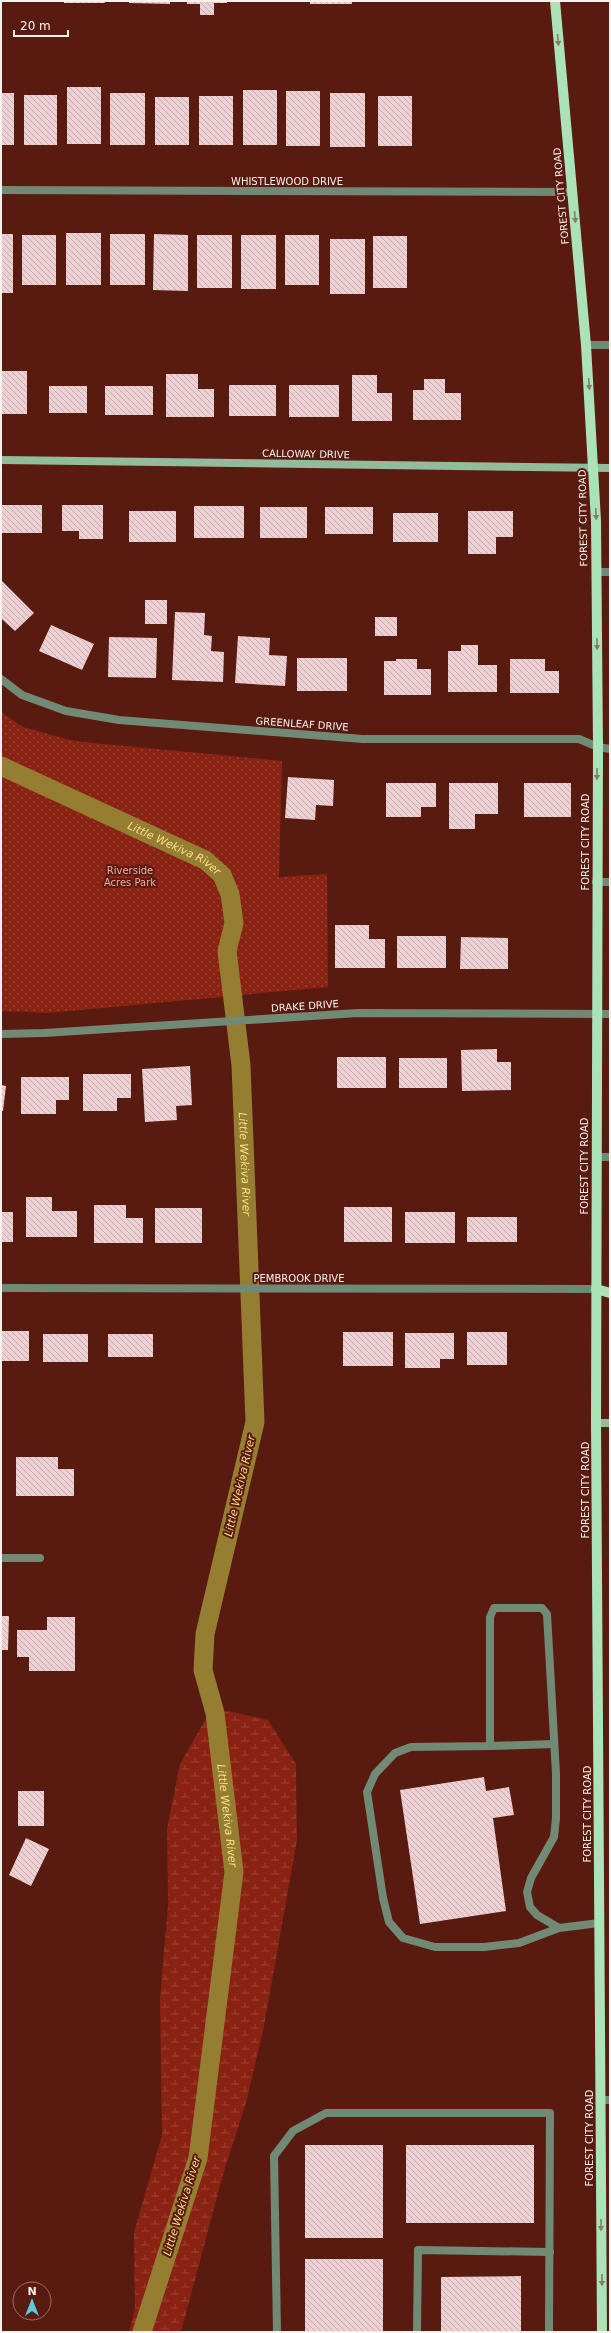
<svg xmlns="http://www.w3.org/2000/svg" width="611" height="2333" font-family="'DejaVu Sans',sans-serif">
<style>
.wetland{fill:url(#wetland-marsh)}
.park{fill:url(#park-dots)}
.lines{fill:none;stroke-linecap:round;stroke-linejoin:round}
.canal{stroke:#957d32;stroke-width:19}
.building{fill:url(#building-back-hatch)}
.lane{stroke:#708a76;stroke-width:8}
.street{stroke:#708a76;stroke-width:8}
.secondary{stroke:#92bc9b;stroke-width:8}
.primary{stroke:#abe2b8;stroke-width:10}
.oneway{fill:#827e64}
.labels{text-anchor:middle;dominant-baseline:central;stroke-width:4;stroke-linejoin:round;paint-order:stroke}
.street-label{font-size:10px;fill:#faf1ef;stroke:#591a10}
.park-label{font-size:10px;fill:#ecada0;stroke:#591a10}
.water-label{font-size:11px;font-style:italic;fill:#fedf85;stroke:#591a10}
</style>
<defs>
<pattern id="wetland-marsh" width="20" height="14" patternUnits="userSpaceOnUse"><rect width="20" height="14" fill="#892213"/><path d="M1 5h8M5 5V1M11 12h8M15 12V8" fill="none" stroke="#9b4336"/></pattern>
<pattern id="park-dots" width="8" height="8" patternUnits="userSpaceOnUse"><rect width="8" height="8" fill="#892213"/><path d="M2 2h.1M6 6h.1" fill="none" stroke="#9b4336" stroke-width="1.8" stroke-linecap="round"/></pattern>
<pattern id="building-back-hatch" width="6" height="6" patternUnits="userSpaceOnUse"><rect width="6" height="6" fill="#edd0d3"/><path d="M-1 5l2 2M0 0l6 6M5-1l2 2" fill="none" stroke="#c4aeb0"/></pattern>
</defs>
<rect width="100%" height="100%" fill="#591a10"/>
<polygon class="wetland" points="228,1711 268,1720 296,1764 297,1840 264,2026 246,2103 224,2171 182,2328 180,2332 129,2332 135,2308 134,2232 162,2135 160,1999 168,1905 167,1829 180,1764 208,1715"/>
<polygon class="park" points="1,712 23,727 74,741 282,761 279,877 327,874 328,987 48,1013 1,1011"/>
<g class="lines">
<path class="canal" id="s1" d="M 1,766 L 205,860 L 222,875 L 230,894 L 234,923 L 227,951 L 241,1065 L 255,1422 L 205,1634 L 203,1670 L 215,1713 L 234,1872 L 198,2158 L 142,2332"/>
</g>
<g class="building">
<rect x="64" y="1" width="41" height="2"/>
<polygon points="129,1 170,1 170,4 129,3"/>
<polygon points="187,1 227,1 227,3 214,3 214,15 200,15 200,4 187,4"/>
<rect x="310" y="1" width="42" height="3"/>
<rect x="67" y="87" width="34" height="57"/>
<rect x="243" y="90" width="34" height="55"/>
<rect x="286" y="91" width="34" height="55"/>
<rect x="1" y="93" width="13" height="52"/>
<rect x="110" y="93" width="35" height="52"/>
<rect x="330" y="93" width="35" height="54"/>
<rect x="24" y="95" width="33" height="50"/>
<rect x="199" y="96" width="34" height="49"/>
<rect x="378" y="96" width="34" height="50"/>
<rect x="155" y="97" width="34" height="48"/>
<rect x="66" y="233" width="35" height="52"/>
<rect x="1" y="234" width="12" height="59"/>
<rect x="110" y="234" width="35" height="51"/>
<polygon points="154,234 188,235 188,291 153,290"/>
<rect x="22" y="235" width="34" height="50"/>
<rect x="197" y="235" width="35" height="53"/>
<rect x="241" y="235" width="35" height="54"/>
<rect x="285" y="235" width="34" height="50"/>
<rect x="373" y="236" width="34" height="52"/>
<rect x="330" y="239" width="35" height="55"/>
<rect x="1" y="371" width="26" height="43"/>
<polygon points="166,374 198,374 198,389 214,389 214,417 166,417"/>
<polygon points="352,375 377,375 377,393 392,393 392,421 352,421"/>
<polygon points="424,379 445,379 445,393 461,393 461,420 413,420 413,390 424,390"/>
<rect x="229" y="385" width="47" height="31"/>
<rect x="289" y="385" width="50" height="32"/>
<rect x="49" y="386" width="38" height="27"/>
<rect x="105" y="386" width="48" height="29"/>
<rect x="1" y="505" width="41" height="28"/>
<polygon points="62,505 103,505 103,539 79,539 79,531 62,531"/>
<rect x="194" y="506" width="50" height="32"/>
<rect x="260" y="507" width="47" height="31"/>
<rect x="325" y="507" width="48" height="27"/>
<rect x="129" y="511" width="47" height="31"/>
<polygon points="468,511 513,511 513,537 496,537 496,554 468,554"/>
<rect x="393" y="513" width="45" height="29"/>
<polygon points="1,580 34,613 15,631 1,618"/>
<rect x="145" y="600" width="22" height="24"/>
<polygon points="175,612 205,613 204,635 212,636 211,651 224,652 223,682 172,680"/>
<rect x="375" y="617" width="22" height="19"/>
<polygon points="51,625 94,644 82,670 39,651"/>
<polygon points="238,636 270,638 269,655 287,656 285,686 235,683"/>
<polygon points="109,637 157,638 156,678 108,677"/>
<polygon points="461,645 478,645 478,665 497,665 497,692 448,692 448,651 461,651"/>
<rect x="297" y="658" width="50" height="33"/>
<polygon points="396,659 417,659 417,669 431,669 431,695 384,695 384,661 396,661"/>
<polygon points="510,659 545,659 545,671 559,671 559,693 510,693"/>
<polygon points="288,777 334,780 333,806 316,805 315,820 285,818"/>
<polygon points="386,783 436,783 436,807 421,807 421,817 386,817"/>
<polygon points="449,783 498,783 498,814 475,814 475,829 449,829"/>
<rect x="524" y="783" width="47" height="34"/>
<polygon points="335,925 369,925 369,939 385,939 385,968 335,968"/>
<rect x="397" y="936" width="49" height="32"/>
<polygon points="461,937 508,938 508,969 460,969"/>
<polygon points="497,1049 497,1062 511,1062 511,1090 462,1091 461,1050"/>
<rect x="337" y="1057" width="49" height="31"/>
<rect x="399" y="1058" width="48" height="30"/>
<polygon points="190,1066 192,1105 176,1106 177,1120 145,1122 142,1069"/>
<polygon points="83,1074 131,1074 131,1098 117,1098 117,1111 83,1111"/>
<polygon points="21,1077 69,1077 69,1100 56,1100 56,1114 21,1114"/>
<polygon points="1,1085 6,1086 3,1111 1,1111"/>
<polygon points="26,1197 52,1197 52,1211 77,1211 77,1237 26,1237"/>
<polygon points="94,1205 126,1205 126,1218 143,1218 143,1243 94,1243"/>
<rect x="344" y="1207" width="48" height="35"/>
<rect x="155" y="1208" width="47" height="35"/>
<rect x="1" y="1212" width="12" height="30"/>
<rect x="405" y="1212" width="50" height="31"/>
<rect x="467" y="1217" width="50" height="25"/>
<rect x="1" y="1331" width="28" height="30"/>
<rect x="343" y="1332" width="50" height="34"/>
<rect x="467" y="1332" width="40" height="33"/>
<polygon points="405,1333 454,1333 454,1359 440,1359 440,1368 405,1368"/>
<rect x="43" y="1334" width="45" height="28"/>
<rect x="108" y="1334" width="45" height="23"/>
<polygon points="16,1457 58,1457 58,1469 74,1469 74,1496 16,1496"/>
<polygon points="1,1616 9,1616 8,1650 1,1650"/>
<polygon points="47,1617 75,1617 75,1671 29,1671 29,1657 17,1657 17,1630 47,1630"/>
<polygon points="484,1777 486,1791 509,1787 514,1815 493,1818 506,1911 420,1924 400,1790"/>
<rect x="18" y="1791" width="26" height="35"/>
<polygon points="26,1838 49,1849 31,1886 9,1875"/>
<rect x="305" y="2145" width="78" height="93"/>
<rect x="406" y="2145" width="128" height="78"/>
<rect x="305" y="2259" width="78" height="73"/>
<polygon points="521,2276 521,2332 441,2332 441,2277"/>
</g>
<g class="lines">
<g class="lane">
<polyline points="490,1746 554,1744"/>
<polyline points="559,1928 519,1943 484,1947 435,1947 403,1938 389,1922 383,1898 367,1792 375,1774 395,1753 411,1747 490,1746 490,1617 494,1608 542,1608 547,1614 556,1774 556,1818 554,1837 531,1878 527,1892 530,1907 537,1915 559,1928 599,1923"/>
<polyline points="277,2332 274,2156 293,2131 326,2113 550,2113 549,2332"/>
<polyline points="417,2332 418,2250 550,2252"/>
</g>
<g class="street">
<polyline points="1,190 573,192"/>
<polyline points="586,345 610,345"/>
<polyline points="596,572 610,572"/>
<polyline points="1,679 22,695 66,711 119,720 363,739 579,739 598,747 610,749"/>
<polyline points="596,882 610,882"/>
<polyline points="1,1034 44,1033 358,1013 610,1014"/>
<polyline points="597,1157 610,1157"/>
<polyline points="1,1288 596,1289"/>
<polyline points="1,1558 40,1558"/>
<polyline points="601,2100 610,2100"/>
</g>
<g class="secondary">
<polyline points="1,460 610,468"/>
<polyline points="596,1423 610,1423"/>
</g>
<g class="primary">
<polyline points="555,1 586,345 596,521 598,747 596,1423 602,2332"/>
<polyline points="596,1289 610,1293"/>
</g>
</g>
<defs><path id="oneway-solid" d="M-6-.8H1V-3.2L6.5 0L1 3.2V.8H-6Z"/></defs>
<g class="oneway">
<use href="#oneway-solid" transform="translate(558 40) rotate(85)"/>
<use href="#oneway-solid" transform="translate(575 217) rotate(85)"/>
<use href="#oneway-solid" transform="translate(589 384) rotate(86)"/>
<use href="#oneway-solid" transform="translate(596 514) rotate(88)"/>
<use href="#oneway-solid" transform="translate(597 644) rotate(89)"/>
<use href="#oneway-solid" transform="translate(597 774) rotate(91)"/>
<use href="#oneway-solid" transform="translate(601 2225) rotate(90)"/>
<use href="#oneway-solid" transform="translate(602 2280) rotate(90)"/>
</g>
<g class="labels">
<g class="street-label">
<text x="287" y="181">WHISTLEWOOD DRIVE</text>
<text transform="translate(561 196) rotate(-95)">FOREST CITY ROAD</text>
<text transform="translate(306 454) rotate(1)">CALLOWAY DRIVE</text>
<text transform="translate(583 518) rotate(-91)">FOREST CITY ROAD</text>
<text transform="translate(302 724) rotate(4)">GREENLEAF DRIVE</text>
<text transform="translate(585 842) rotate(-90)">FOREST CITY ROAD</text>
<text transform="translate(305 1006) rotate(-4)">DRAKE DRIVE</text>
<text transform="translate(584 1166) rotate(-90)">FOREST CITY ROAD</text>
<text x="299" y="1278">PEMBROOK DRIVE</text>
<text transform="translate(585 1490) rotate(-90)">FOREST CITY ROAD</text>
<text transform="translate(587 1814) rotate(-90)">FOREST CITY ROAD</text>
<text transform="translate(589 2138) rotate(-90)">FOREST CITY ROAD</text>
</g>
<g class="park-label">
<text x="130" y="870">Riverside<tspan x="130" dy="12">Acres Park</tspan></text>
</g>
<g class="water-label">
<text stroke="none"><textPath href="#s1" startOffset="192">Little Wekiva River</textPath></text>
<text stroke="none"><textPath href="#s1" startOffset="540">Little Wekiva River</textPath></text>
<text transform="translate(240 1486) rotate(-77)">Little Wekiva River</text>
<text stroke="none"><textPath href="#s1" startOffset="1200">Little Wekiva River</textPath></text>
<text transform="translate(182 2206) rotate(-73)">Little Wekiva River</text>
</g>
</g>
<rect width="611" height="2333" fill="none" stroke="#faf1ef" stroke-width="4"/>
<g transform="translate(32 2301)"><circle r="19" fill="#591a10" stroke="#997069"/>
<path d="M0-3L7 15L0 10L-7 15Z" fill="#55cadf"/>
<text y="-6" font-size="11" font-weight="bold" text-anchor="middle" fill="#faf1ef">N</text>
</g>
<path d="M14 30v6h54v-6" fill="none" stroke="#faf1ef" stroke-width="2"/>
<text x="20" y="30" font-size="12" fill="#faf1ef" stroke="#591a10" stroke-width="3" paint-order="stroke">20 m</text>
</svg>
